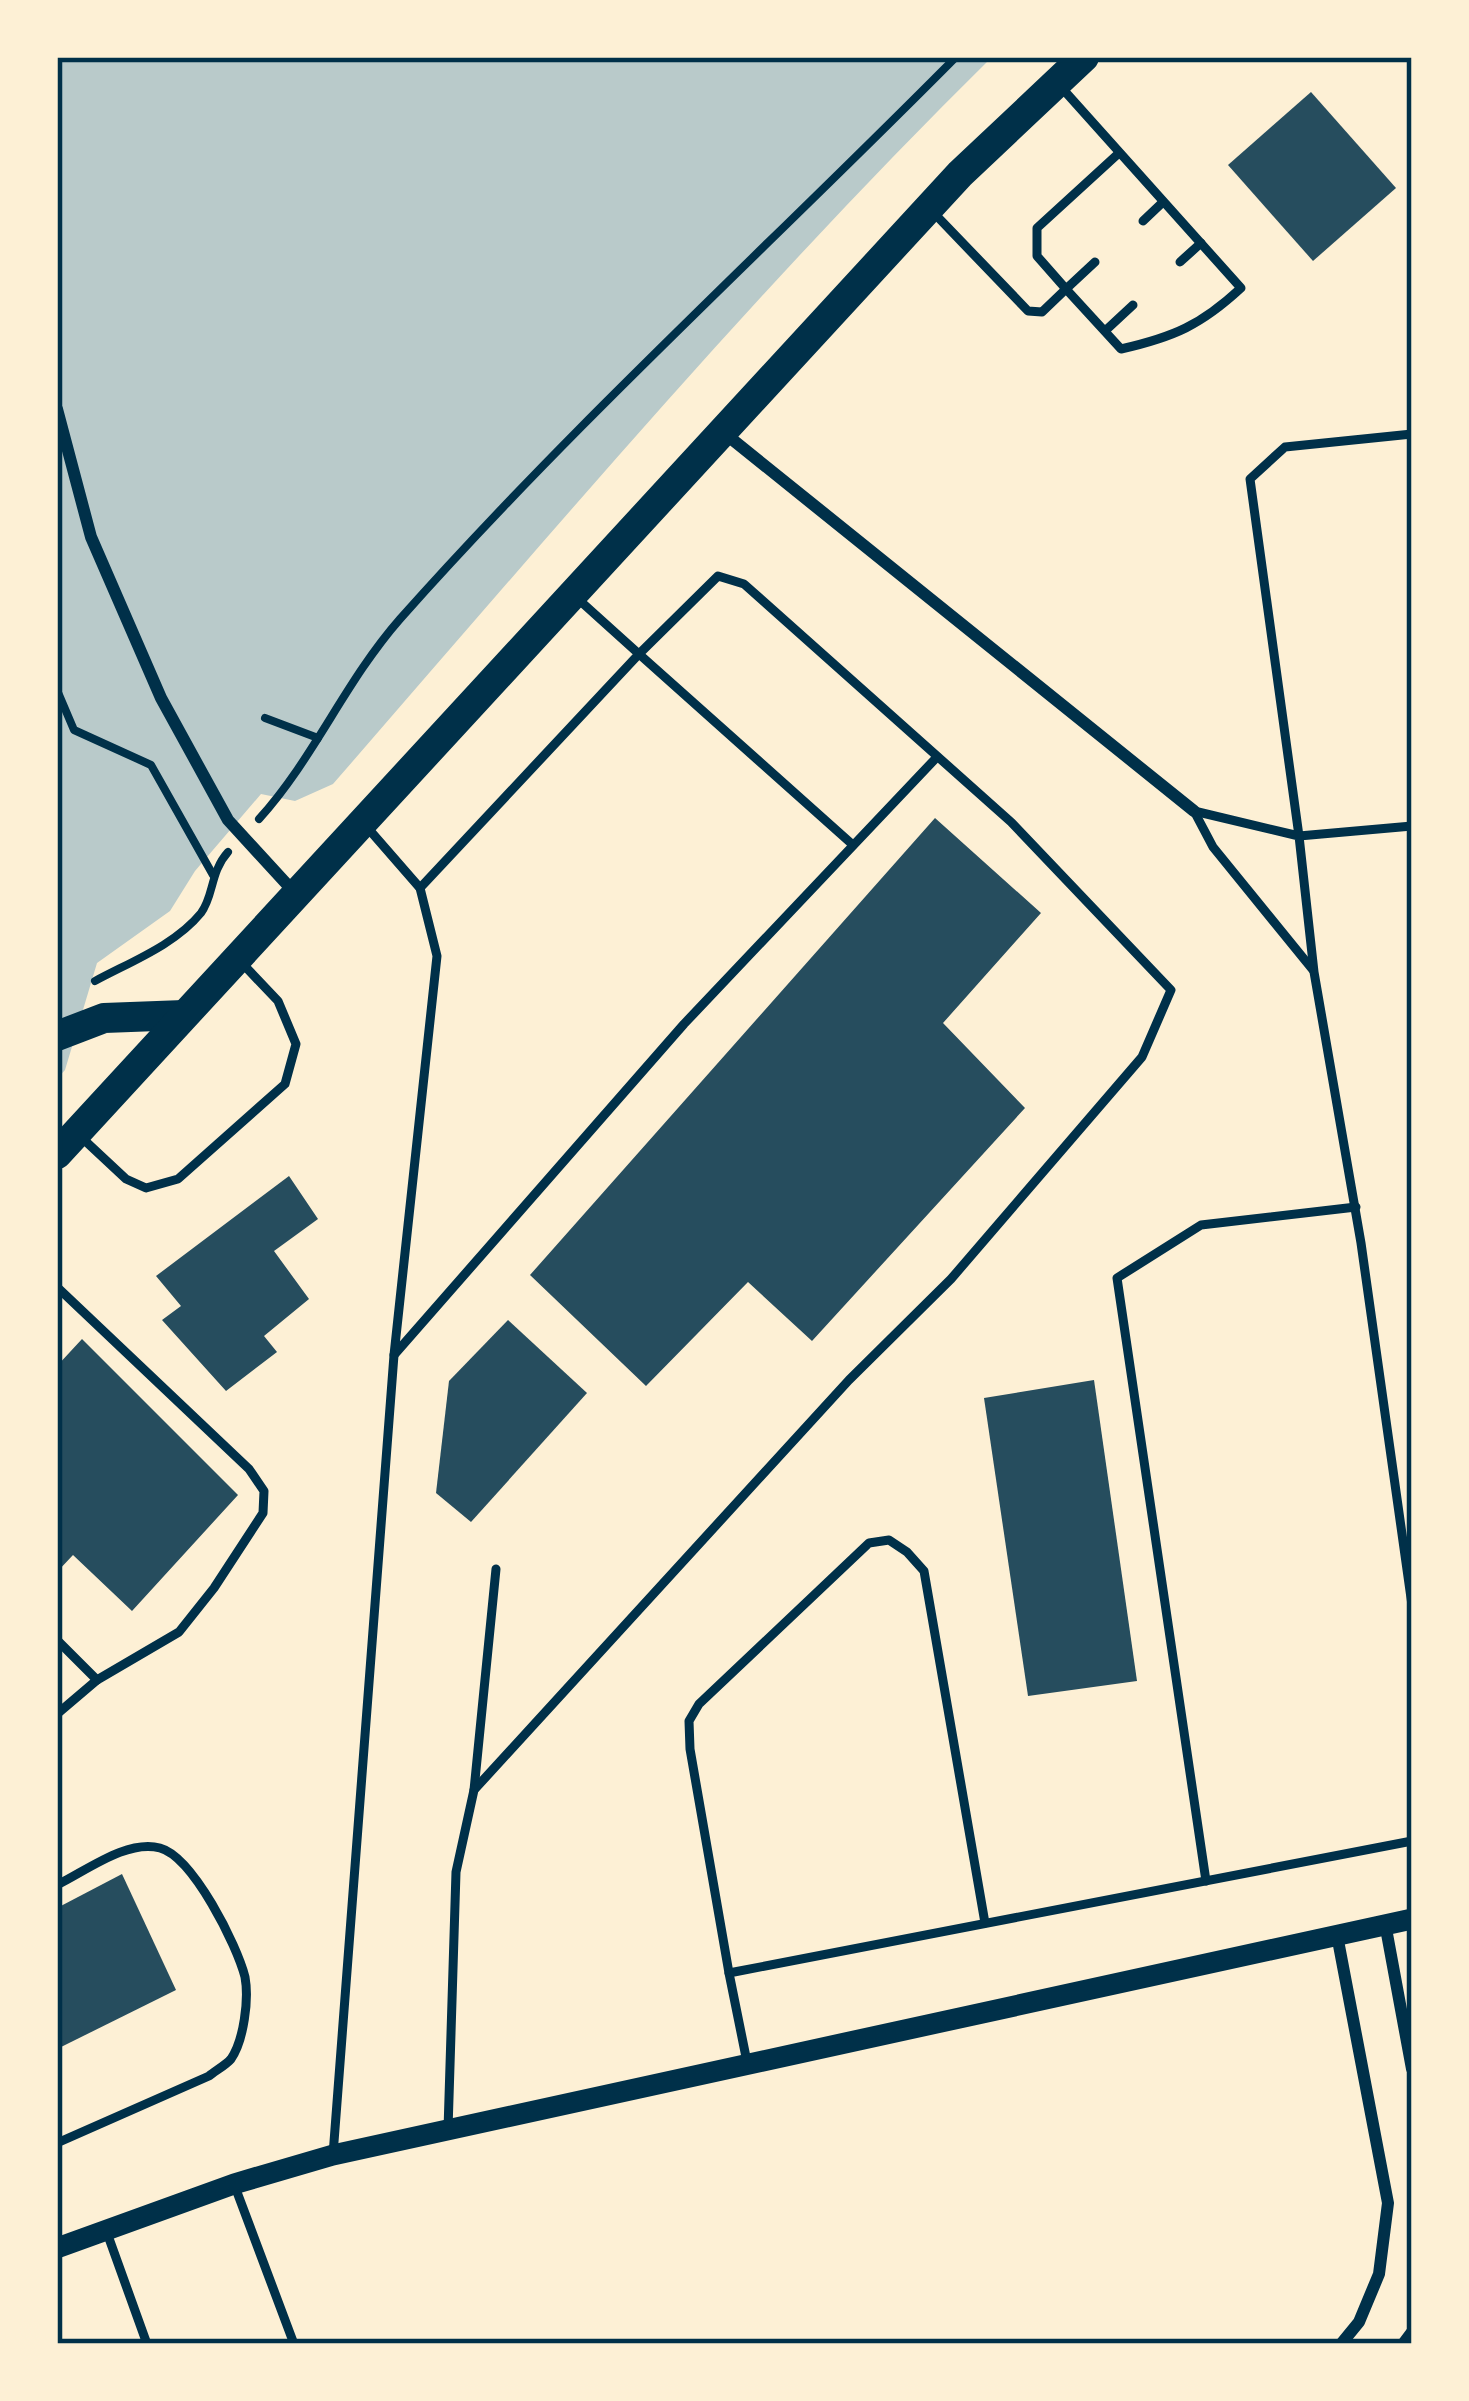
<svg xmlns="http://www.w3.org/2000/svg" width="1469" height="2401" font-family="'PT Sans',sans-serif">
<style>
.green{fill:#b9caca}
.building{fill:#264d5e}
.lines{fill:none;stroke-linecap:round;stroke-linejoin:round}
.path{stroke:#003049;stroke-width:8}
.service{stroke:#003049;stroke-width:9}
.minor{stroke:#003049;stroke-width:12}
.tertiary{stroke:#003049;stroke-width:21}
.primary{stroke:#003049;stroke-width:30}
.neatline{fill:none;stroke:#003049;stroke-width:4.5}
</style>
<rect width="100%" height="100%" fill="#fdf0d5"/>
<path class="green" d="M 57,57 L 992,57 C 759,286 548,537 333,784 L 295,801 L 261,794 L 195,871 L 170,911 L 97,963 L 65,1070 L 57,1079 Z"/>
<g class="building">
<polygon points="1311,92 1396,188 1313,261 1228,165"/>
<polygon points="935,818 1041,913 943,1023 1025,1108 812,1341 748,1282 646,1386 530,1275"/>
<polygon points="289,1176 318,1219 274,1251 309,1299 264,1336 277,1352 226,1391 162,1320 181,1306 156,1276"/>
<polygon points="508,1320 587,1393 471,1522 436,1493 449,1381"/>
<polygon points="82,1339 238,1495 132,1611 73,1555 57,1572 57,1366"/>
<polygon points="1094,1380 1137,1681 1028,1696 984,1398"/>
<polygon points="122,1874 176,1990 57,2049 57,1908"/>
</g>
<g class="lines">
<g class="path">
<polyline points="57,690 74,730 151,765 213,875"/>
<polyline points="265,718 318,738"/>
<path d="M 259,819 C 315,757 344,683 400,619 C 575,422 771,244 956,57"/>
<path d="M 95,981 C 130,962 175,945 201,913 C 214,896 210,872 228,852"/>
</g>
<g class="service">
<path d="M 932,211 L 1028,311 L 1042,312 L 1066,289 L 1121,349 C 1174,337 1201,325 1241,288 L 1061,87"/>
<polyline points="1143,221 1163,202"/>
<polyline points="1095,262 1066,289 1037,256 1037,228 1119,153"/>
<polyline points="1180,262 1201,243"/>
<polyline points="1105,331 1133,305"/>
<polyline points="1412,434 1285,447 1250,479 1299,836 1412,826"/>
<polyline points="1194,811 1299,836 1314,972 1361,1243 1412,1605"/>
<polyline points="1194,811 1213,847 1313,970"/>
<polyline points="420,888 639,654 578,599"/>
<polyline points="81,1137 126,1179 146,1188 178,1179 285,1084 296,1044 278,1001 240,961"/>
<polyline points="57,1287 249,1469 264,1491 263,1513 214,1588 179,1632 97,1680"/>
<polyline points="394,1355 684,1024 937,757"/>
<polyline points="57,1640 97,1680 57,1714"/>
<polyline points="474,1790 496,1569"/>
<polyline points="1206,1881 1117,1278 1201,1225 1356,1207"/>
<path d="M 57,1885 C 86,1871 127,1839 160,1848 C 193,1857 237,1945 245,1977 C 249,1999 244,2040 231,2059 C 226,2065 215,2071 209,2076 L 57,2143"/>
<polyline points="729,1973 690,1749 689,1721 699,1704 869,1543 889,1540 907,1552 924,1571 985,1923"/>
<polyline points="747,2062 729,1973 1412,1841"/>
<polyline points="448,2130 456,1872 474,1790 849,1380 951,1279 1142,1057 1171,990 1011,822 744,584 718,576 639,654 853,845"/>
<polyline points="333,2155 394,1355 437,956 420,888 366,826"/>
<polyline points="234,2184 294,2344"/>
<polyline points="106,2230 147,2344"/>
</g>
<g class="minor">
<polyline points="57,409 91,537 161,698 228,820 294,892"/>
<polyline points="723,432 1194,811"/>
<polyline points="1385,1923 1412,2069"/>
<polyline points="1337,1935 1388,2203 1379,2274 1359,2322 1341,2344"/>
<polyline points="1403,2344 1412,2332"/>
</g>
<polyline class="tertiary" points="57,2248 234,2184 333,2155 1412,1919"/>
<g class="primary">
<polyline points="57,1036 104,1018 184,1015"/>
<polyline points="57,1154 960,174 1084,57"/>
</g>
</g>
<rect width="1469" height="2401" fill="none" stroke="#fdf0d5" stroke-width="120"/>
<rect x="60" y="60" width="1349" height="2281" class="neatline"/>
</svg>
